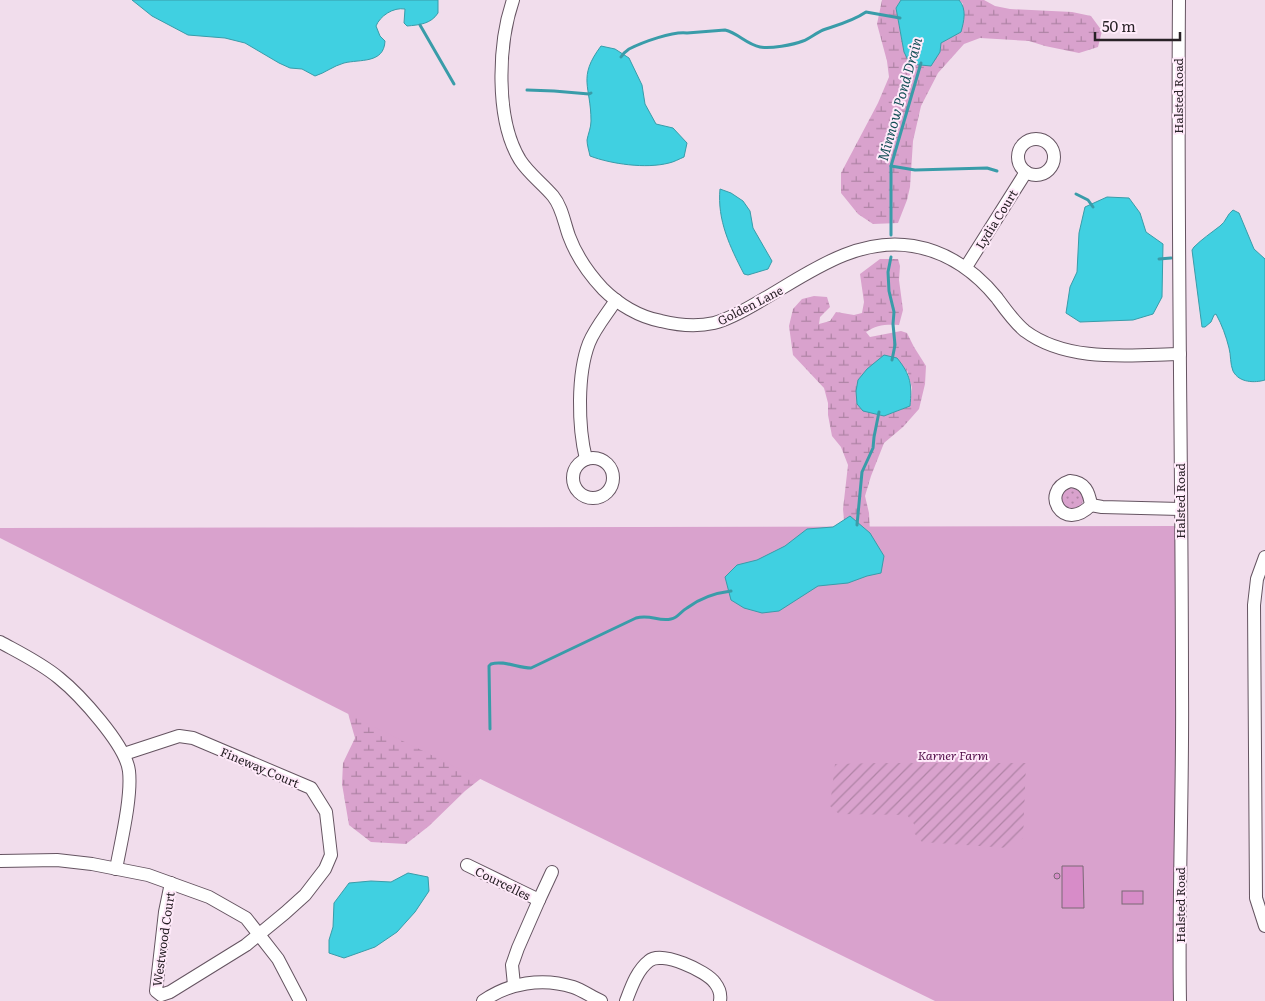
<svg xmlns="http://www.w3.org/2000/svg" width="1265" height="1001" font-family="Literata,serif">
<style>
.grass{fill:url(#grass-dots)}
.wetland{fill:url(#wetland-marsh);fill-rule:evenodd}
.park{fill:#d9a2cd}
.garden{fill:url(#garden-furrows)}
.water{fill:#40d0e1;stroke:#399ca9}
.lines{fill:none;stroke-linecap:round;stroke-linejoin:round}
.stream{stroke:#399ca9;stroke-width:3}
.building{fill:#d78cc8;stroke:#7a6875}
.minor-casing{stroke:#655461;stroke-width:14}
.minor{stroke:#fff;stroke-width:12}
.labels{text-anchor:middle;dominant-baseline:central;stroke-width:4;stroke-linejoin:round;paint-order:stroke}
.street-label{font-size:12px;fill:#282126;stroke:#ffeafa}
.park-label{font-size:12px;font-style:italic;fill:#520e49;stroke:#ffeafa}
.water-label{font-size:14px;font-style:italic;fill:#134f56;stroke:#ffeafa}
</style>
<defs>
<pattern id="grass-dots" width="8" height="8" patternUnits="userSpaceOnUse" patternTransform="scale(1.25)"><rect width="8" height="8" fill="#d9a2cd"/><path d="M2 2h.1M6 6h.1" fill="none" stroke="#b084a6" stroke-width="1.8" stroke-linecap="round"/></pattern>
<pattern id="wetland-marsh" width="20" height="14" patternUnits="userSpaceOnUse" patternTransform="scale(1.25)"><rect width="20" height="14" fill="#d9a2cd"/><path d="M1 5h8M5 5V1M11 12h8M15 12V8" fill="none" stroke="#b084a6"/></pattern>
<pattern id="garden-furrows" width="10" height="10" patternUnits="userSpaceOnUse" patternTransform="scale(1.25)"><rect width="10" height="10" fill="#d9a2cd"/><path d="M-1 1l2-2M0 10L10 0M9 11l2-2" fill="none" stroke="#b084a6"/></pattern>
</defs>
<rect width="100%" height="100%" fill="#f1ddec"/>
<circle class="grass" cx="1072" cy="499" r="11"/>
<g class="wetland">
<polygon points="882,0 901,0 896,8 904,52 940,52 941,43 948,39 963,4 959,0 984,0 995,6 1010,9 1072,12 1091,16 1102,31 1098,47 1079,53 1045,46 1029,41 980,38 964,44 938,73 921,106 913,141 910,187 907,200 898,223 873,224 858,214 841,193 841,173 878,103 889,77 887,61 877,24"/>
<path d="M 880,259 L 898,259 L 900,266 L 899,280 L 903,310 L 899,325 C 886,324 876,325 866,332 L 870,337 L 901,331 L 907,333 L 914,347 L 926,366 L 925,384 L 919,409 L 903,427 L 884,443 L 871,476 L 865,496 L 869,513 L 870,533 L 850,517 L 844,520 L 843,509 L 848,465 L 841,447 L 832,436 L 828,415 L 828,403 L 824,388 L 793,355 L 789,326 L 793,309 L 802,299 L 814,296 L 827,297 L 830,307 L 820,317 L 819,324 L 830,321 L 836,312 L 854,315 L 862,313 L 864,302 L 860,274 ZM 907,370 L 912,388 L 910,406 L 884,416 Z"/>
<polygon points="345,692 498,765 465,791 429,826 406,844 371,842 349,825 342,784 343,763 355,738 349,717"/>
</g>
<polygon class="park" points="1182,526 1182,1001 935,1001 374,727 0,538 0,528"/>
<polygon class="garden" points="878,763 1026,763 1023,838 1008,848 922,842 914,833 914,824 907,815 839,814 830,806 835,764"/>
<g class="water">
<path d="M 132,0 L 438,0 L 438,13 C 431,24 419,25 407,26 L 404,23 L 405,9 C 393,7 380,16 376,26 L 380,36 L 385,41 C 384,64 360,59 344,63 C 333,66 325,73 315,76 L 302,69 L 290,68 L 279,63 L 245,43 L 225,38 L 188,35 L 152,16 Z"/>
<path d="M 901,0 L 959,0 C 967,9 964,21 961,32 L 941,43 L 940,52 L 931,66 L 910,64 L 904,52 L 896,8 Z"/>
<path d="M 601,46 L 615,49 L 629,58 L 642,85 L 645,104 L 656,124 L 673,128 L 687,143 L 684,157 C 679,159 674,162 669,163 C 646,169 611,164 590,156 C 589,151 587,145 587,140 C 588,134 591,128 591,121 C 591,86 577,78 601,46 Z"/>
<path d="M 720,189 L 731,193 L 743,201 L 750,211 L 753,228 L 772,261 L 768,269 L 748,275 L 744,274 C 730,247 717,220 720,189 Z"/>
<polygon points="1107,197 1129,198 1140,213 1146,232 1163,244 1162,297 1153,314 1133,320 1080,322 1066,313 1070,287 1077,272 1079,233 1085,207"/>
<path d="M 1233,210 L 1239,213 L 1254,249 L 1265,259 L 1265,380 C 1255,383 1239,383 1233,371 C 1230,364 1231,355 1229,348 C 1226,336 1222,325 1216,314 L 1214,315 L 1211,322 L 1205,327 L 1202,327 L 1192,250 L 1194,247 C 1202,239 1211,233 1220,226 C 1226,222 1227,214 1233,210 Z"/>
<path d="M 884,355 L 897,358 C 911,375 912,385 910,406 L 884,416 L 863,411 L 857,404 L 856,391 L 858,380 L 867,369 Z"/>
<polygon points="850,516 870,533 884,556 881,573 867,576 848,583 818,586 779,611 762,613 744,608 731,600 725,577 737,565 757,560 785,546 807,529 833,527"/>
<polygon points="408,873 428,877 429,891 415,912 397,932 375,947 344,958 329,953 329,940 333,927 334,903 349,883 371,881 391,882"/>
</g>
<g class="lines">
<g class="stream">
<polyline points="420,25 454,84"/>
<path d="M 621,57 C 623,54 626,51 629,49 C 643,42 673,31 687,33 L 725,30 C 738,33 746,44 760,47 C 770,49 793,45 803,41 C 809,39 816,33 823,30 C 838,25 853,21 866,12 L 900,18"/>
<polyline points="527,90 554,91 589,94 591,93"/>
<polyline points="891,166 915,170 987,168 997,171"/>
<polyline points="1076,194 1088,200 1093,207"/>
<polyline points="891,235 891,166 921,63"/>
<polyline points="891,257 888,272 889,291 894,312 893,324 895,345 892,360"/>
<polyline points="1159,259 1171,258"/>
<polyline points="857,525 862,472 873,448 874,437 879,412"/>
<path d="M 490,729 L 489,666 L 491,664 C 504,660 518,668 531,668 L 636,618 C 651,614 658,622 671,619 C 678,618 681,611 687,608 C 700,598 715,593 731,591"/>
</g>
</g>
<g class="building">
<polygon points="1062,866 1083,866 1084,908 1062,908"/>
<circle cx="1057" cy="876" r="3"/>
<rect x="1122" y="891" width="21" height="13"/>
</g>
<g class="lines">
<g class="minor-casing">
<g id="minor">
<path d="M 513,0 C 498,44 495,119 520,160 C 529,174 542,183 553,196 C 562,207 564,222 569,236 C 576,255 589,274 603,289 C 618,304 639,317 661,321 C 677,325 697,327 714,323 C 730,319 747,309 762,300 C 807,274 857,236 913,246 C 948,252 975,271 997,298 C 1005,309 1014,322 1025,331 C 1068,363 1130,355 1180,354"/>
<path d="M 1179,0 C 1177,230 1182,459 1182,689 C 1183,793 1178,897 1180,1001"/>
<circle cx="1036" cy="157" r="18"/>
<polyline points="966,267 1026,172"/>
<circle cx="593" cy="478" r="20"/>
<path d="M 586,459 C 578,427 577,374 589,343 C 595,328 607,314 616,300"/>
<path d="M 1070,481 C 1085,482 1089,492 1091,505 C 1063,534 1039,491 1070,481 Z"/>
<polyline points="1091,505 1102,507 1180,509"/>
<polyline points="1265,557 1257,579 1254,605 1256,898 1265,926"/>
<path d="M 0,642 C 20,653 41,663 59,678 C 79,694 126,745 129,771 C 132,797 121,842 116,869"/>
<polyline points="124,754 179,736 193,738 311,788 326,812 331,855 325,869 305,895 285,913 246,945 170,992 161,995 156,991 165,912 171,883"/>
<polyline points="0,861 57,860 92,864 148,875 209,897 246,918 278,959 300,1001"/>
<polyline points="467,865 539,900 518,948 512,965 514,985"/>
<polyline points="539,900 552,872"/>
<path d="M 483,1001 C 509,983 542,977 573,987 C 582,990 592,997 601,1001"/>
<path d="M 626,1001 C 631,988 637,970 649,961 C 661,950 707,971 715,983 C 719,988 721,995 720,1001"/>
</g>
</g>
<use href="#minor" class="minor"/>
</g>
<g class="labels">
<g class="street-label">
<text transform="translate(1178 96) rotate(-90)">Halsted Road</text>
<text transform="translate(996 219) rotate(-58)">Lydia Court</text>
<text transform="translate(750 305) rotate(-27)">Golden Lane</text>
<text transform="translate(1180 501) rotate(-90)">Halsted Road</text>
<text transform="translate(260 767) rotate(23)">Fineway Court</text>
<text transform="translate(503 883) rotate(26)">Courcelles</text>
<text transform="translate(1180 905) rotate(-90)">Halsted Road</text>
<text transform="translate(163 939) rotate(-82)">Westwood Court</text>
</g>
<g class="park-label">
<text x="953" y="755">Karner Farm</text>
</g>
<g class="water-label">
<text transform="translate(899 99) rotate(-74)">Minnow Pond Drain</text>
</g>
</g>
<path d="M1095 32v8h85v-8" fill="none" stroke="#282126" stroke-width="2.5"/>
<text x="1102" y="32" font-size="15" fill="#282126" stroke="#ffeafa" stroke-width="4" paint-order="stroke">50 m</text>
</svg>
